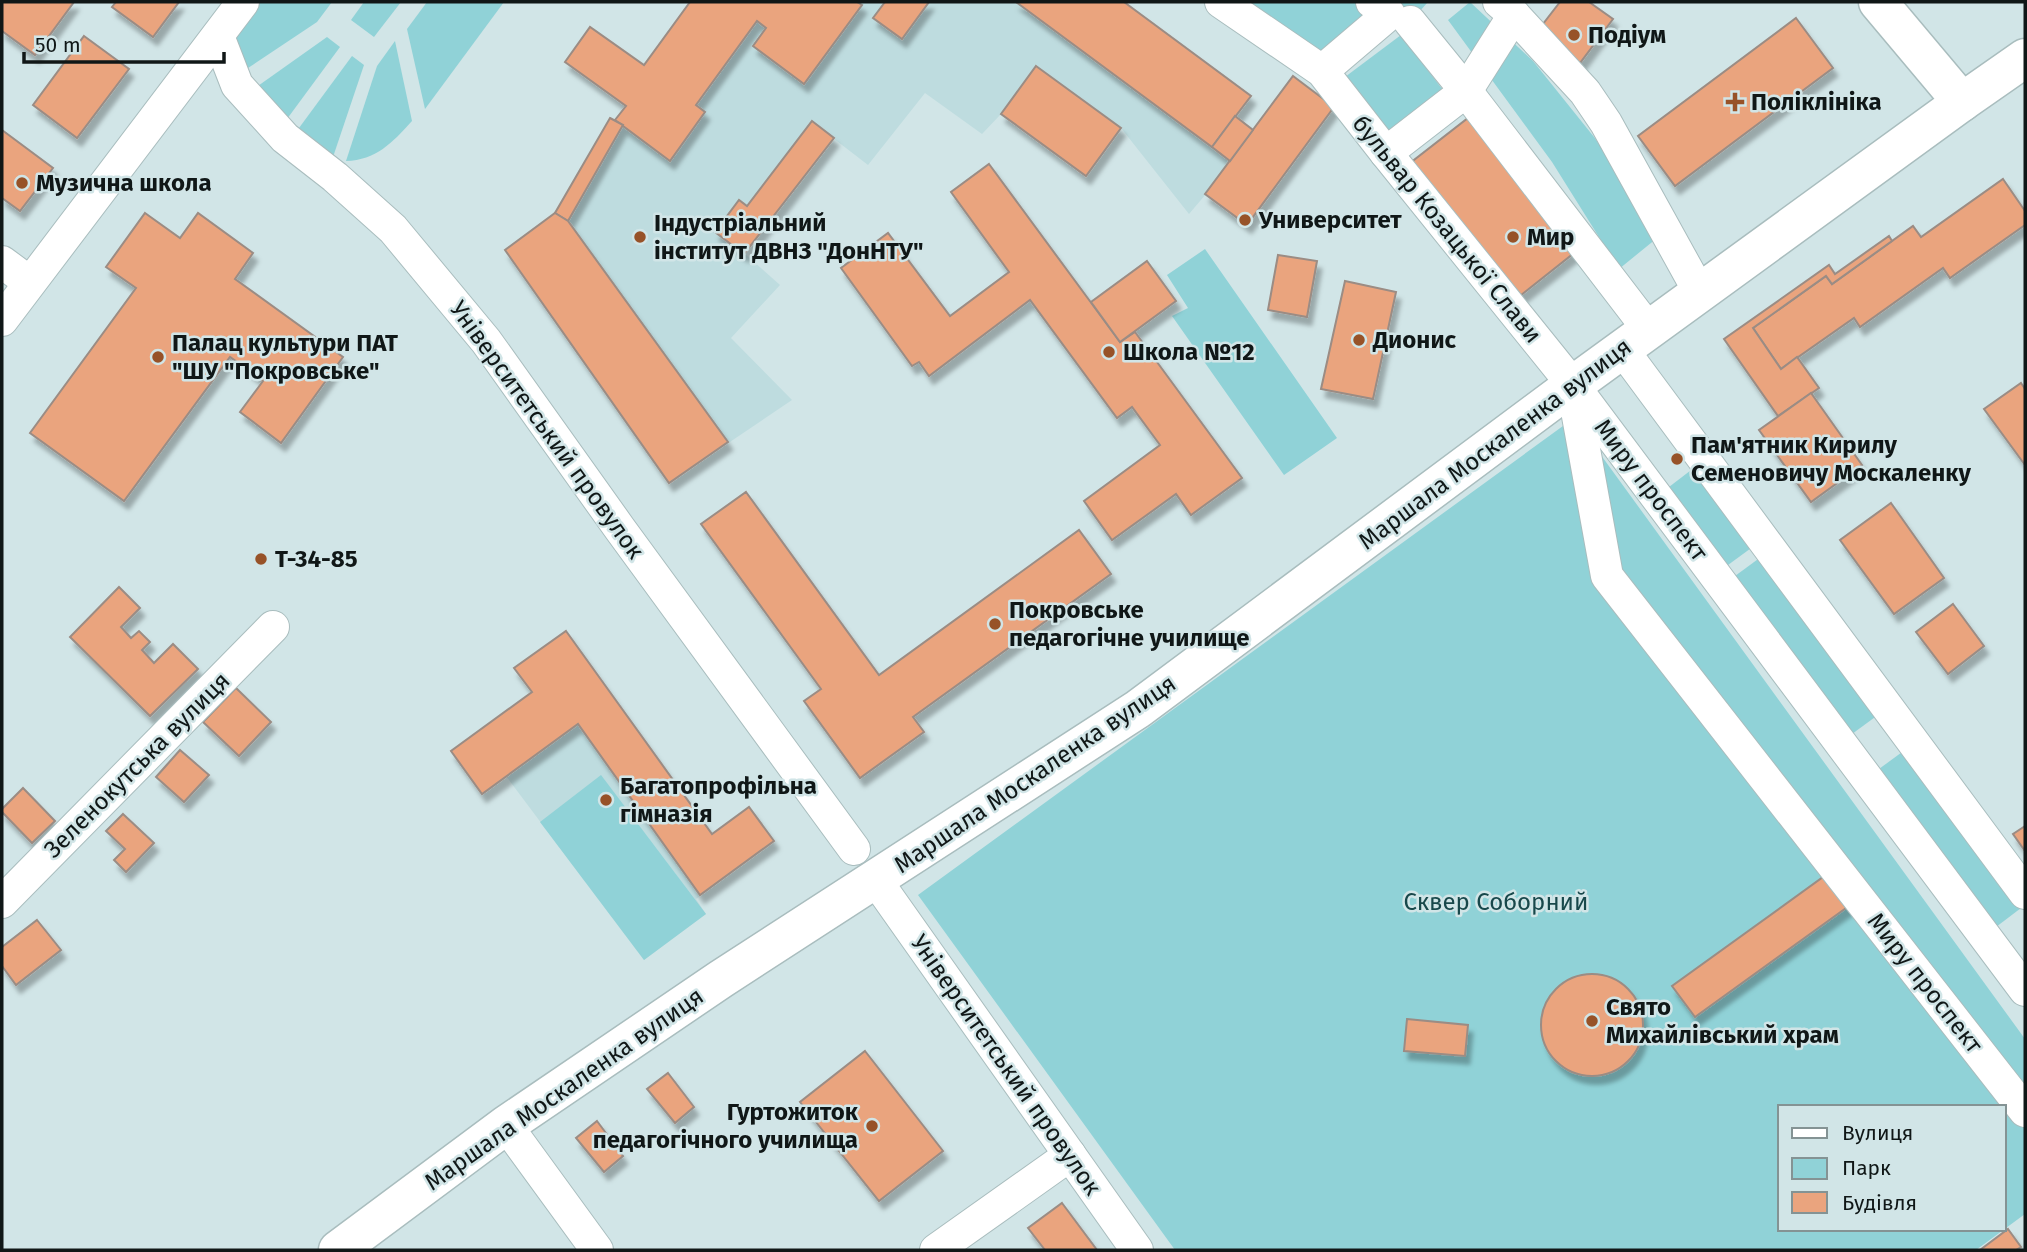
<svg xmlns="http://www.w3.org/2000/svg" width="2027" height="1252" font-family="'Fira Sans',sans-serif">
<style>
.built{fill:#bedcdf}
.green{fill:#90d2d7;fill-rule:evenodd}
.building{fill:#eaa47e;stroke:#9b8c84;stroke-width:2;filter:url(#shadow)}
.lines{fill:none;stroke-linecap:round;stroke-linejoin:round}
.street-casing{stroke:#a9bdbe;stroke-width:34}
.secondary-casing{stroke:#a9bdbe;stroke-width:41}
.street{stroke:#fff;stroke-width:32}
.secondary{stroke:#fff;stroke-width:38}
.poi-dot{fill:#975228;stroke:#d1e5e7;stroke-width:2.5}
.labels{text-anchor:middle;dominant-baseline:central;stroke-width:5;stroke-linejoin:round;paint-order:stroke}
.poi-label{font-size:24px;font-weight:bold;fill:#101717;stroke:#d1e5e7;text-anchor:start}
.street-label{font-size:24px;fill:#101717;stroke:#d1e5e7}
.park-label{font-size:24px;fill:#18484b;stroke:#d1e5e7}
</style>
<defs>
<filter id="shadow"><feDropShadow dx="4.5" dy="8" stdDeviation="2" flood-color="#0004"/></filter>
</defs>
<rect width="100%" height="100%" fill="#d1e5e7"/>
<g class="built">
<polygon points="690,2 1124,2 1251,96 1236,116 1253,130 1293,76 1334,107 1206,194 1189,214 1121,128 1086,176 1001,114 982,134 925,93 868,165 833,138 745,254 780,285 731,338 792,400 669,483 505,250 555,213 610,118 615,120 625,106 565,62 590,27 644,65"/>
<polygon points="566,631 712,834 749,807 774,841 696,899 706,914 644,960 506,776 532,693 514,668"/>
</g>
<g class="green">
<polygon points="257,2 332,2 317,22 239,74 233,41"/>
<polygon points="364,2 401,2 374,37 351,20"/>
<polygon points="427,2 504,2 425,109 407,29"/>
<polygon points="1223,2 1428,2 1410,22 1389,14 1322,71"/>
<polygon points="1470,2 1533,61 1594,137 1662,234 1619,269 1552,162 1448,20"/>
<polygon points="1401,35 1449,98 1388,143 1341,80"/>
<polygon points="327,37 340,47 287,119 251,91"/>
<path d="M 395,41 L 412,121 C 392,143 376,160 346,161 L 377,66 Z"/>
<polygon points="352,56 364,65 333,157 299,128"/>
<polygon points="1205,249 1337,438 1284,475 1172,316 1188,308 1167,275"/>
<path d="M 1574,418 L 2025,1039 L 2025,1214 L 1976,1250 L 1175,1250 L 918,895 ZM 1780,1107 L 2004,1107 L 2004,1229 L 1780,1229 Z"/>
<polygon points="1699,464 1758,543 1728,565 1669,487"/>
<polygon points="1765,554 1882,712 1852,734 1735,576"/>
<polygon points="1909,747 2025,905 1996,927 1879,769"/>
<polygon points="601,775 706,914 644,960 540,822"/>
</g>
<g class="building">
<polygon points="2,2 74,2 35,55 2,31"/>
<polygon points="116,2 179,2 153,37 112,7"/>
<polygon points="690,2 857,2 862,5 804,84 753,46 766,28 757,21 696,105 705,112 670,161 615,120 626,106 565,62 590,27 644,65"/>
<polygon points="885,2 929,2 902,39 873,18"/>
<polygon points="1016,2 1124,2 1251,96 1212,147"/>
<polygon points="1560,2 1589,2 1613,19 1577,67 1543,24"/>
<polygon points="1796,18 1833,68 1675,186 1638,136"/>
<polygon points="84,36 129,69 77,138 33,105"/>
<polygon points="1036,66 1121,128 1086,176 1001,114"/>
<polygon points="1293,76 1334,107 1247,225 1205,194"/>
<polygon points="1235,116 1253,130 1230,161 1212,147"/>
<polygon points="610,118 623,125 568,221 555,213"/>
<polygon points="1468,118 1574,253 1511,303 1405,167"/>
<polygon points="812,121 834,138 744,254 715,232 739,200 747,206"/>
<polygon points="2,130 53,168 20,211 2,198"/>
<polygon points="989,164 1120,342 1135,332 1242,478 1191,515 1176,494 1112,540 1084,501 1160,445 1132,407 1117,418 1030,300 929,376 919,362 912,366 841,268 888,233 950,316 1009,272 951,192"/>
<polygon points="2003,179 2025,211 2025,225 1950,278 1943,268 1860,327 1854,318 1781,369 1753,328 1826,276 1832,284 1913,226 1921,237"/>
<polygon points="145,213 180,238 198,213 253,253 235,279 343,357 281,443 240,412 263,381 230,357 124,501 30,433 136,288 106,267"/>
<polygon points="555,213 568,221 728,442 669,483 505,250"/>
<polygon points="1889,236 1892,241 1832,284 1826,276 1753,328 1781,369 1797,357 1819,388 1778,416 1724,339 1829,265 1835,274"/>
<polygon points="1278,255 1317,261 1307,317 1268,310"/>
<polygon points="1147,261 1176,301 1120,342 1091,302"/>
<polygon points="1345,281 1396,292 1373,399 1321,389"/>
<polygon points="2021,383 2025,389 2025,465 1984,409"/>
<polygon points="1811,393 1862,465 1811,502 1759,430"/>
<polygon points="746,492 879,675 1079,530 1111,574 913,717 924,732 860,778 804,701 821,689 701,524"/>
<polygon points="1891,503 1944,578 1894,614 1840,540"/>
<polygon points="119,587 140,608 121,627 131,638 139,631 150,642 142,650 154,663 173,644 198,669 150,716 70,637"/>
<polygon points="1953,604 1984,646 1948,674 1916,632"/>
<polygon points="566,631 712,834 749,807 774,841 700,895 578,724 482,794 451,751 532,692 514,668"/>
<polygon points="236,688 271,722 239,756 203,722"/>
<polygon points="180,750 209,775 184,802 156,777"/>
<polygon points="23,788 55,821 32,843 2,812 2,809"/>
<polygon points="123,814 154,843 126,872 114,860 125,849 106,831"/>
<polygon points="2025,826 2025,851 2013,834"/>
<polygon points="1830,872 1853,903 1695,1017 1672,986"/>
<polygon points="37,920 61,950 16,985 2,966 2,947"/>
<circle cx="1592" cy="1025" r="51"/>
<polygon points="1407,1019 1468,1025 1465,1056 1404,1051"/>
<polygon points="865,1051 943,1151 879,1201 800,1102"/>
<polygon points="668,1073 694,1107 675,1123 647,1089"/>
<polygon points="597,1121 623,1156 604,1172 576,1138"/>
<polygon points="1062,1203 1097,1250 1045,1250 1028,1228"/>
<polygon points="2008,1229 2021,1247 2016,1250 1980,1250"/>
</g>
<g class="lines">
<g class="street-casing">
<g id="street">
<polyline points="1221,2 1322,71 1386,153 1573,385 2025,990"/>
<polyline points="1499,2 1514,15 1585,92 1606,123 1700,293"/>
<polyline points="1410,22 1466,91 1649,330"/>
<polyline points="218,36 237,85 285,138 335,177 393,229 486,341 620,529 854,849"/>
<polyline points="1322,71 1389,14 1372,2"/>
<polyline points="1386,153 1466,91 1514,15"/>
<polyline points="2,262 29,282"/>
<polyline points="2,320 243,2"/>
<polyline points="1622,349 2025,893"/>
<polyline points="1574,394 1607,576 2025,1111"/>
<polyline points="875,879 1137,1250"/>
<polyline points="2,902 273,627"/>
<polyline points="506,1125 597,1250"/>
<polyline points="936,1250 1070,1155"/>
</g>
</g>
<g class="secondary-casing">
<g id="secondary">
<polyline points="1878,2 1962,102"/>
<polyline points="338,1250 506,1125 721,979 1138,709 1573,385 1962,102 2025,58"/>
</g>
</g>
<use href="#street" class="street"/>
<use href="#secondary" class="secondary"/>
</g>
<g class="poi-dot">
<circle cx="1574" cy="35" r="7"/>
<path d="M1731.5 91.5h7v7h7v7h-7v7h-7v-7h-7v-7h7z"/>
<circle cx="22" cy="183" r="7"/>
<circle cx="1245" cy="220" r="7"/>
<circle cx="640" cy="237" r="7"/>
<circle cx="1513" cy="237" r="7"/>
<circle cx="1359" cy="340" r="7"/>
<circle cx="1109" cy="352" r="7"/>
<circle cx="158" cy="357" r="7"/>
<circle cx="1677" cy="459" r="7"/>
<circle cx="261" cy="559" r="7"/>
<circle cx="995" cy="624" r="7"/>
<circle cx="606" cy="800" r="7"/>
<circle cx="1592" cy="1021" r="7"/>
<circle cx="872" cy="1126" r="7"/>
</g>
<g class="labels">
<g class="poi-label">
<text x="1588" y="35">Подіум</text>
<text x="1751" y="102">Поліклініка</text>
<text x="36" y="183">Музична школа</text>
<text x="1259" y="220">Университет</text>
<text x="654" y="223">Індустріальний<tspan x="654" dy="28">інститут ДВНЗ "ДонНТУ"</tspan></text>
<text x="1527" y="237">Мир</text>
<text x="1373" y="340">Дионис</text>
<text x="172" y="343">Палац культури ПАТ<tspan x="172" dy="28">"ШУ "Покровське"</tspan></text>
<text x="1123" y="352">Школа №12</text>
<text x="1691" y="445">Пам'ятник Кирилу<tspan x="1691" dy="28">Семеновичу Москаленку</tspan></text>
<text x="275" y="559">Т-34-85</text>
<text x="1009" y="610">Покровське<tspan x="1009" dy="28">педагогічне училище</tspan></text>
<text x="620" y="786">Багатопрофільна<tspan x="620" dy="28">гімназія</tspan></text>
<text x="1606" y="1007">Свято<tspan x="1606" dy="28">Михайлівський храм</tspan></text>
<text x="858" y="1112" text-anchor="end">Гуртожиток<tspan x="858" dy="28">педагогічного училища</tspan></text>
</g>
<g class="street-label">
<text transform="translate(1447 229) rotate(51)">бульвар Козацької Слави</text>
<text transform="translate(547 430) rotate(54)">Університетський провулок</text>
<text transform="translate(1495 444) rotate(-37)">Маршала Москаленка вулиця</text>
<text transform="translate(1651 490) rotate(53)">Миру проспект</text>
<text transform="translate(137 765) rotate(-45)">Зеленокутська вулиця</text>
<text transform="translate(1035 774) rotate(-34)">Маршала Москаленка вулиця</text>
<text transform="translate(1925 983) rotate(52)">Миру проспект</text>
<text transform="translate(1006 1065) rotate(55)">Університетський провулок</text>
<text transform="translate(564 1089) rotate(-35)">Маршала Москаленка вулиця</text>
</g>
<g class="park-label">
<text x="1496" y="902">Сквер Соборний</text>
</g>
</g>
<rect width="2027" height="1252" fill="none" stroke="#101717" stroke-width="7"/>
<rect x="1778" y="1105" width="228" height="126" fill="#d1e5e7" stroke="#849394" stroke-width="2"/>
<rect x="1792" y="1128" width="35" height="10" fill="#ffffff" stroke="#849394" stroke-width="2"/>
<text x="1842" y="1140" font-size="21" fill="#101717">Вулиця</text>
<rect x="1792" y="1158" width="35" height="21" fill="#90d2d7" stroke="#849394" stroke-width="2"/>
<text x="1842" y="1175" font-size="21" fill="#101717">Парк</text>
<rect x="1792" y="1192" width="35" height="21" fill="#eaa47e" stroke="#849394" stroke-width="2"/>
<text x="1842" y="1210" font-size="21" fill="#101717">Будівля</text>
<path d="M24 52v10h200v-10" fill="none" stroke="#101717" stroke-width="3.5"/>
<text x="35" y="52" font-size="21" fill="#101717" stroke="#d1e5e7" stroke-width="5" paint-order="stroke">50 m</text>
</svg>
